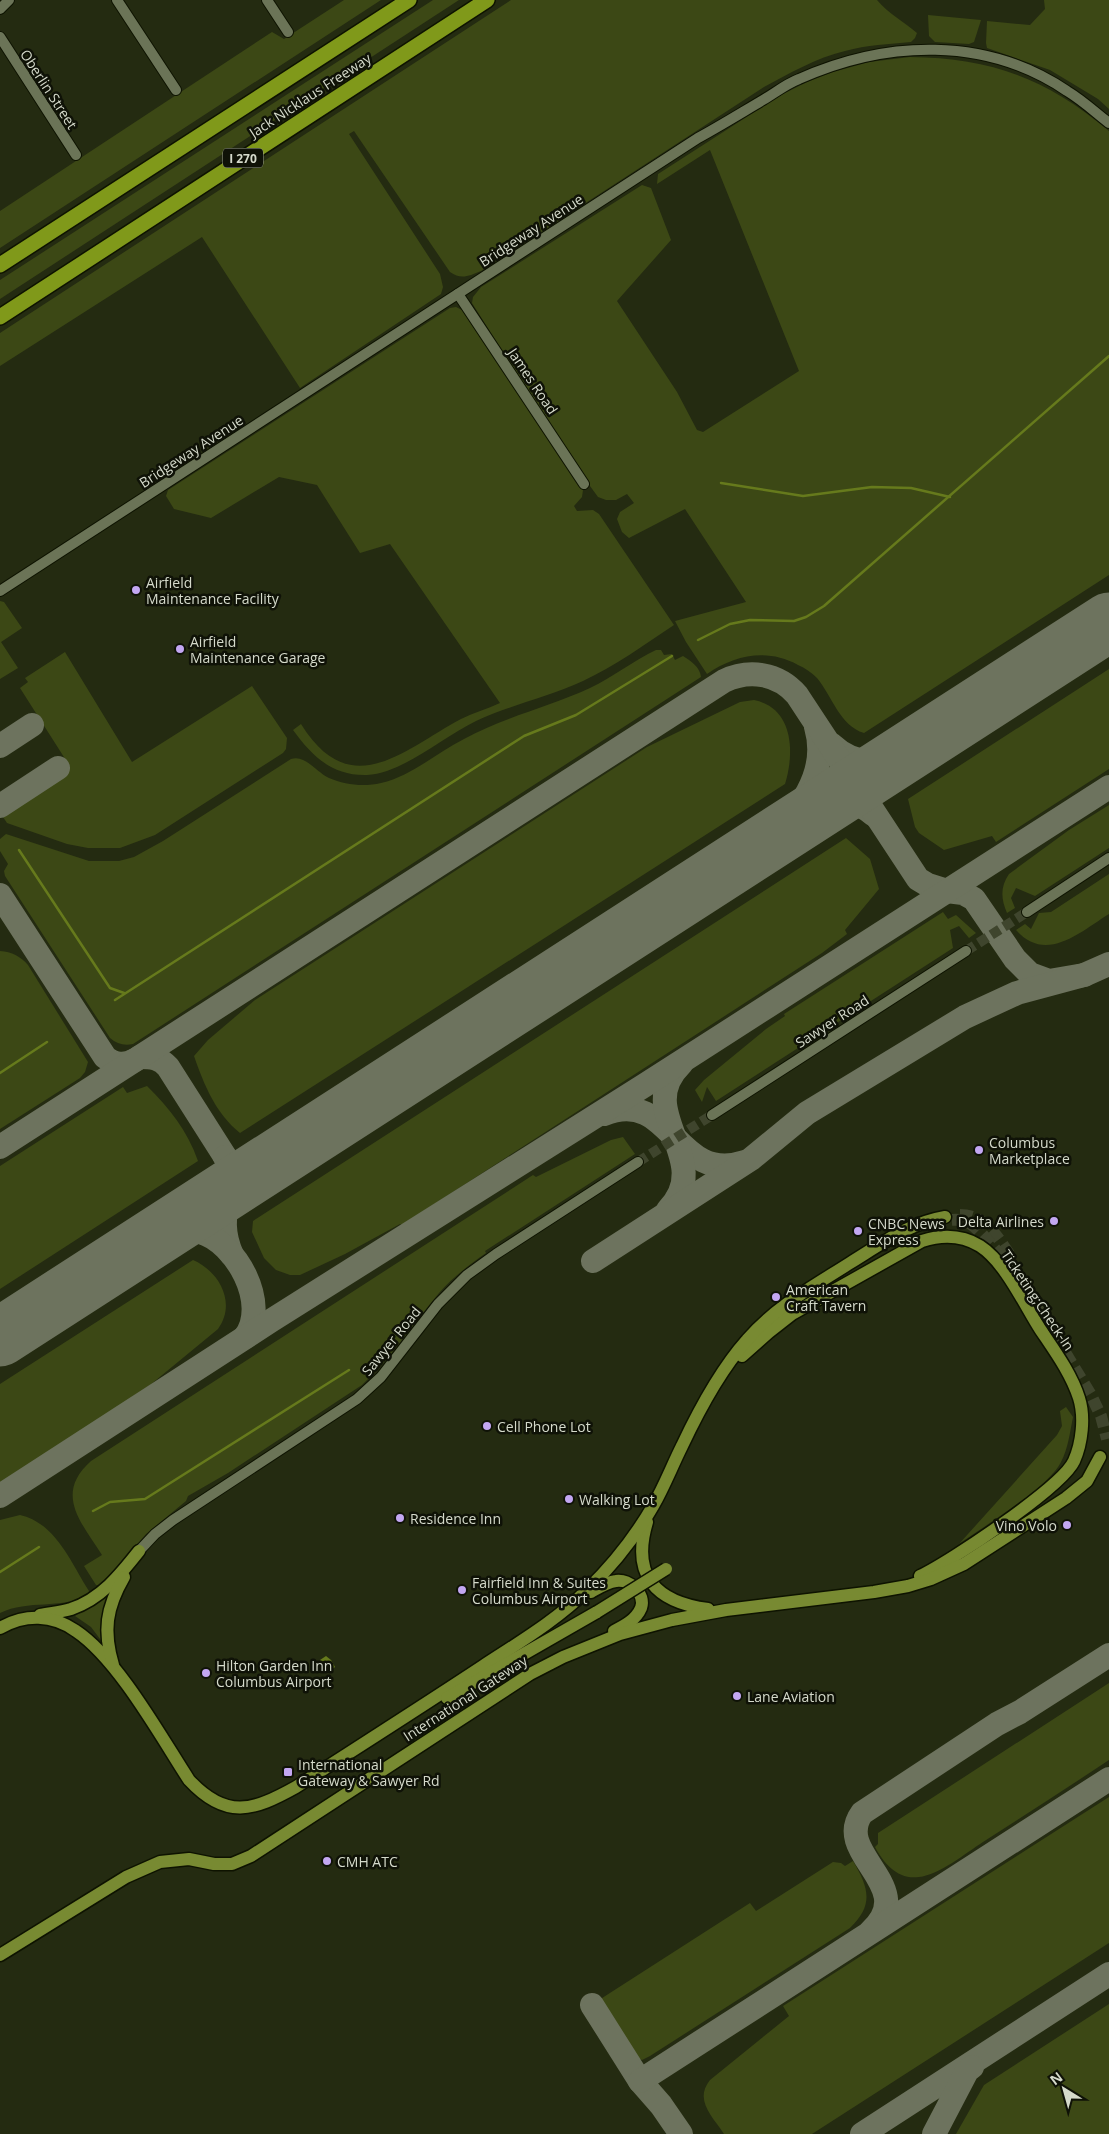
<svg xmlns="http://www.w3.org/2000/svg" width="1109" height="2134" font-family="'Open Sans',sans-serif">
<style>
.green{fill:#3c4815}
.water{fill:#667a1c}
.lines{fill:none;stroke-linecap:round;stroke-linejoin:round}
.stream{stroke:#667a1c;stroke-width:2.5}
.taxiway{stroke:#6d735e;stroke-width:24}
.runway{stroke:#6d735e;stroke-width:59}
.minor-tunnel{stroke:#3f452d;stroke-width:10;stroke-dasharray:10 5;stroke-linecap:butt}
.major-tunnel{stroke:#3f452d;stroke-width:12;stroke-dasharray:12 6;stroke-linecap:butt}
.minor-casing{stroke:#0e1300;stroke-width:12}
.major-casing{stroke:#0e1300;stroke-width:15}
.highway-casing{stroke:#0e1300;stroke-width:18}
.minor{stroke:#6b7457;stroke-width:10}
.major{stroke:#788a32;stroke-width:12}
.highway{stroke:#80991a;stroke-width:15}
.major-bridge-casing{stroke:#0e1300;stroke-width:15;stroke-linecap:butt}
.major-bridge{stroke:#788a32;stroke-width:12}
.poi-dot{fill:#c3a7f2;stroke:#0f1207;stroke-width:2}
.labels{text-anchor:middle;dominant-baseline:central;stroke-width:5;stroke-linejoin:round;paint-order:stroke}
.shield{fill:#0f1207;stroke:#9a9e90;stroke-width:1}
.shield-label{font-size:12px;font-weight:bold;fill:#d5dacb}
.street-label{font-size:14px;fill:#d5dacb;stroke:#0f1207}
.poi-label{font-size:14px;fill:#d5dacb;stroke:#0f1207;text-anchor:start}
</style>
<rect width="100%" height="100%" fill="#242b11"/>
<g class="green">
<polygon points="344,0 381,0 0,248 0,211 272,32 284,39"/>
<polygon points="433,0 459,0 0,299 0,280"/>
<path d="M 511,0 L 877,0 C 889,14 903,21 917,33 L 915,38 L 911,42 C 889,44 867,45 845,51 C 816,58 790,73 764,87 L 481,271 C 469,276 461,280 450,272 L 354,131 L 349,134 L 440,274 L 443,287 L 441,294 L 300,388 L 202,237 L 0,366 L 0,333 Z"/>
<polygon points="1044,0 1109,0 1109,109 1098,99 1050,70 987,48 986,43 987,21 1030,25 1045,9"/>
<polygon points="928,15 981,20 974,42 969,44 935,42 929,36"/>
<path d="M 910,57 C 991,58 1046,78 1109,131 L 1109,575 L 864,733 C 840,726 832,696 817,678 C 812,673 805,668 798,665 C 767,648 735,655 707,674 L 686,642 L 675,621 L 746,602 L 685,509 L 629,538 L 622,532 L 617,519 L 620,512 L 634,503 L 627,494 L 616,500 L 606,500 L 598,497 L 571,460 L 472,303 L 473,297 L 481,287 L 642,185 L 651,188 L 671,240 L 617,301 L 677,392 L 697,430 L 703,432 L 799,371 L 710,150 L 657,184 L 658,174 L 779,96 L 807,82 L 833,72 L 869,62 Z"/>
<path d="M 456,307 L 466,312 L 583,490 L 582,497 L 574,506 L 577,511 L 593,510 L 599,514 L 674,625 C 644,645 615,666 583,681 C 548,697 510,705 476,721 C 443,737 403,773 367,775 C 332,776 312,756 293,730 L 301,724 C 351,804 403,750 461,719 C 473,713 487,709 500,703 L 390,544 L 360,553 L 317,485 L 279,477 L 211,518 L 174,509 L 166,496 L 168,490 L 450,308 Z"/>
<polygon points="0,601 4,602 22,628 1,642 18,668 0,679"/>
<path d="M 656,650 L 661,650 L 664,655 L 672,654 L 675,660 L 683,656 C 691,661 700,667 701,677 L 133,1044 C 124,1046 117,1044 110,1038 L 5,876 L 4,871 L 8,864 L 0,851 L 0,839 L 6,834 L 89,861 L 119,861 L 134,857 L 163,841 L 291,759 C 305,754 316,772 329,778 C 345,785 364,787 381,783 C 412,776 436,753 464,739 C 504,717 549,707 590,688 C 613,677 633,661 656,650 Z"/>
<polygon points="65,652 132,762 252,686 287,738 286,749 283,753 155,835 120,848 88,848 67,844 7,823 3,817 6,807 69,765 20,688 28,682 25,678"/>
<polygon points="1109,669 1109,769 996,842 992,836 944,850 919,833 915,827 908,799"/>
<path d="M 754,700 C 793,708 795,752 785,784 L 240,1133 C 216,1114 204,1085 194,1056 L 208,1040 L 255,1000 L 647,747 L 740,702 Z"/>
<path d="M 1109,805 L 1109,848 L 1035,896 L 1016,888 L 1011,898 L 1015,908 L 1007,913 C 1001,899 1000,887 1009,874 L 1069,830 Z"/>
<polygon points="846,838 870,859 879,889 845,930 847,934 822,953 402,1225 400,1224 345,1254 300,1275 290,1275 276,1270 264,1258 252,1232 253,1221"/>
<path d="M 1109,874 L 1109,914 C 1080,932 1046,964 1016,930 L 1025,924 L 1031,929 L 1039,913 L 1051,912 Z"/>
<polygon points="943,912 948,919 956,915 976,933 969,938 959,926 950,930 953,948 716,1101 707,1087 702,1102 695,1090 704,1080 766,1029 785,1016 784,1014"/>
<path d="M 0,951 C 12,952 20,956 28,965 L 88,1062 L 85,1072 L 80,1078 L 0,1129 Z"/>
<path d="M 147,1086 C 170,1109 187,1130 198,1161 L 0,1289 L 0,1166 L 123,1087 L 127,1093 Z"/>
<path d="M 623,1137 L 635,1154 L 485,1251 L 486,1253 C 469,1265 452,1278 439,1293 C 413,1324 391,1358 362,1385 L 228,1473 L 188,1496 L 186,1501 L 146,1534 L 101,1586 L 96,1585 L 84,1566 L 102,1555 C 81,1522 54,1494 91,1461 L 533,1175 L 536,1177 L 611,1140 Z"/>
<path d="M 193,1260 C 219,1271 237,1303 218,1329 L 150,1385 L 133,1396 L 133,1398 L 0,1484 L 0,1384 Z"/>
<path d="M 1066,1407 L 1073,1417 C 1070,1432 1068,1449 1061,1462 C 1049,1487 984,1526 959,1544 L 1057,1435 L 1062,1426 L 1060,1411 Z"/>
<path d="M 20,1515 C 56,1523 71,1563 89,1591 L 88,1595 C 60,1610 29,1599 0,1613 L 0,1520 Z"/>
<polygon points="109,1593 103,1643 91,1627 75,1616"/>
<path d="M 1109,1683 L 1109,1760 C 1067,1788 1025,1815 983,1842 C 966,1853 939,1875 919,1877 C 898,1880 884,1864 875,1847 L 878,1844 L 878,1833 Z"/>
<path d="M 1109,1797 L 1109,1943 L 812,2134 L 724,2134 C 712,2116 694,2100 710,2080 L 789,2016 L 783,2006 Z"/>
<path d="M 853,1861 C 869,1888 874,1905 850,1928 L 650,2056 L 642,2060 L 633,2056 L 599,2004 L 599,2000 L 750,1903 L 756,1911 L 833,1862 L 841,1863 L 845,1866 Z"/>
<polygon points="1109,2004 1109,2134 956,2134 984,2085"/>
</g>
<polygon class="water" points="326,1656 331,1660 335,1667 330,1671 320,1660"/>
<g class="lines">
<g class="stream">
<polyline points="721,483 803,496 872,487 911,488 950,497"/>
<polyline points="698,640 730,624 750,620 794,621 806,617 824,606 1109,356"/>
<polyline points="19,850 110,988 124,993"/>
<polyline points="115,1000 524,736 576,715 672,656"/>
<polyline points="0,1073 47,1042"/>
<polyline points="93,1511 110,1502 145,1499 349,1370"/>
<polyline points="0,1572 39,1547"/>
</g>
<g class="taxiway">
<path d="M 832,745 C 852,764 876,766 901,756"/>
<polyline points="0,746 32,725"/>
<polyline points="0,806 58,768"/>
<path d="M 821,808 C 841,800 857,800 874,815"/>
<path d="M 765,844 C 797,813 830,775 816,727"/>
<path d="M 0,895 L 105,1057 C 115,1065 124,1066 135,1060"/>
<path d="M 140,1057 C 152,1057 160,1058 168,1067 L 231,1166 C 233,1174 231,1181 229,1189 C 225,1215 221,1230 232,1255"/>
<path d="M 604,1114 C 673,1087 674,1185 745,1162"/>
<path d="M 0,1147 L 724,681 C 749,669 778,673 797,695 L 918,879 L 928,885 L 947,891 L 963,893 L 974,899 L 1015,959 L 1030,974 L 1049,981 L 1084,975"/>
<path d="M 225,1157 C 238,1174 245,1174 264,1166"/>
<path d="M 668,1210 C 717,1159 631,1113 681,1064"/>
<path d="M 148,1241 C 165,1233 181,1226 200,1232 C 236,1242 270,1304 245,1337"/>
<polyline points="593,1261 751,1159 807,1113 965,1017 1017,993 1084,975 1109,964"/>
<polyline points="0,1496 272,1320 645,1085 1109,787"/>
<path d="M 871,1931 C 920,1886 832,1854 862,1813 L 997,1724 L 1020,1712 L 1109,1655"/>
<polyline points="592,2005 640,2081 661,2105 681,2134"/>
<polyline points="640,2081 1109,1779"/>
<polyline points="862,2134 1109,1974"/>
<polyline points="934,2134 967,2071 972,2067"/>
</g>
<polyline class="runway" points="0,1337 1109,622"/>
<g class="minor-tunnel">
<polyline points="966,951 1027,912"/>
<polyline points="638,1162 712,1115"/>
</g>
<g class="major-tunnel">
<path d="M 960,1215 C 986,1215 998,1238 1011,1257"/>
<path d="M 934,1223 C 943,1221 955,1218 965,1221 C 993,1230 1072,1364 1091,1395 L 1101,1416 L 1107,1439"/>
</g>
<g class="minor-casing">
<g id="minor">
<polyline points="117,0 176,90"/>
<polyline points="267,0 288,32"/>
<polyline points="0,9 9,0"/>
<polyline points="0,37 76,155"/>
<polyline points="458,294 584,484"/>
<path d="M 0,591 L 698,138 C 720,126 741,113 763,100 C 775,93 786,84 799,79 C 886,40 986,36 1067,91 C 1082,100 1095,112 1109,123"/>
<polyline points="1027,912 1109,858"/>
<polyline points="712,1115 966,951"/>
<polyline points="139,1551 155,1534 173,1520 357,1399 381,1377 438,1304 467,1275 496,1254 638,1162"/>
</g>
</g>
<g class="major-casing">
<g id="major">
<path d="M 742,1356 L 769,1332 L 792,1314 L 922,1241 C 941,1235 962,1235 980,1246 C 1005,1262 1024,1304 1040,1329 C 1054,1350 1071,1373 1079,1398 C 1085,1417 1082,1443 1074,1461 C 1062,1487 950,1562 920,1576"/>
<path d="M 647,1522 C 631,1575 655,1602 708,1609"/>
<path d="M 591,1592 C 598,1588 607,1582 616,1581 C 630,1579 646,1594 641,1608 C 636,1620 624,1626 614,1631"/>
<path d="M 40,1615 C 50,1613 61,1612 71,1609 C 101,1599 120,1575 139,1551"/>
<path d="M 0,1628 C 25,1614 52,1614 76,1631 C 118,1659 161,1737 189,1780 C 226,1820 253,1811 296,1787 C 358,1747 421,1707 483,1666 C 518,1643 557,1620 587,1590 C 613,1565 635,1537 653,1506 C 664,1487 672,1466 682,1446 C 698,1412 722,1368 747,1340 C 775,1307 814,1286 850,1263 C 881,1244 909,1223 945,1217"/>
<path d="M 113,1665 C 103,1631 106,1608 124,1577"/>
<polyline points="447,1698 597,1612"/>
<polyline points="0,1955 126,1877 160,1862 189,1859 214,1864 232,1864 251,1856 530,1674 563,1657 620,1634 672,1620 726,1610 874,1592 908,1586 931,1579 964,1564 1066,1498 1087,1481 1100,1457"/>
</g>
</g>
<g class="highway-casing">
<g id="highway">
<polyline points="0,265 409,0"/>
<polyline points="0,317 487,0"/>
</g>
</g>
<use href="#minor" class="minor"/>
<use href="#major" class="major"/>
<use href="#highway" class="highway"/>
<g class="major-bridge-casing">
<polyline id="major-bridge" points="597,1612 666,1569"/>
</g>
<use href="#major-bridge" class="major-bridge"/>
</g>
<g class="poi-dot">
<circle cx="136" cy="590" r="5"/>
<circle cx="180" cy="649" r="5"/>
<circle cx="979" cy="1150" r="5"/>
<circle cx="1054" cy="1221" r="5"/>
<circle cx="858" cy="1231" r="5"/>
<circle cx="776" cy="1297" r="5"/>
<circle cx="487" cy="1426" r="5"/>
<circle cx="569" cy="1499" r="5"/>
<circle cx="400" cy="1518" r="5"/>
<circle cx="1067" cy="1525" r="5"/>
<circle cx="462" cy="1590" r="5"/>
<circle cx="206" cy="1673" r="5"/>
<circle cx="737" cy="1696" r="5"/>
<rect x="283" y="1767" width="10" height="10" rx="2.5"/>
<circle cx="327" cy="1861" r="5"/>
</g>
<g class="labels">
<rect class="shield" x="223" y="148.5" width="40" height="19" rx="4"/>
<g class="shield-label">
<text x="243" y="158">I 270</text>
</g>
<g class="street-label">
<text transform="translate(49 89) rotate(57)">Oberlin Street</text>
<text transform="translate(310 95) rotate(-33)">Jack Nicklaus Freeway</text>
<text transform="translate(531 230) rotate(-33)">Bridgeway Avenue</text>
<text transform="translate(533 381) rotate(56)">James Road</text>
<text transform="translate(191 451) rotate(-33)">Bridgeway Avenue</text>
<text transform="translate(832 1021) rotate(-33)">Sawyer Road</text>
<text transform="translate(1038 1300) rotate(56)">Ticketing;Check-In</text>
<text transform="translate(391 1341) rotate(-51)">Sawyer Road</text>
<text transform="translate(465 1698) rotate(-33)">International Gateway</text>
</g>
<g class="poi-label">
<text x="146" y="582">Airfield<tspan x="146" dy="16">Maintenance Facility</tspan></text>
<text x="190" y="641">Airfield<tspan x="190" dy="16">Maintenance Garage</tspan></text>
<text x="989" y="1142">Columbus<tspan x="989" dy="16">Marketplace</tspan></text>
<text x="1044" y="1221" text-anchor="end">Delta Airlines</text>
<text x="868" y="1223">CNBC News<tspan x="868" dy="16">Express</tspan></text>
<text x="786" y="1289">American<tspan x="786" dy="16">Craft Tavern</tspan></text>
<text x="497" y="1426">Cell Phone Lot</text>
<text x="579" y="1499">Walking Lot</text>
<text x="410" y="1518">Residence Inn</text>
<text x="1057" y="1525" text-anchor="end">Vino Volo</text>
<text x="472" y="1582">Fairfield Inn &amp; Suites<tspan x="472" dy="16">Columbus Airport</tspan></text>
<text x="216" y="1665">Hilton Garden Inn<tspan x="216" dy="16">Columbus Airport</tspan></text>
<text x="747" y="1696">Lane Aviation</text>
<text x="298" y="1764">International<tspan x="298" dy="16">Gateway &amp; Sawyer Rd</tspan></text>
<text x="337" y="1861">CMH ATC</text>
</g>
</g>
<g transform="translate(1064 2089) rotate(323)" stroke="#0f1207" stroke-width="4" paint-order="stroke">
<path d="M0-4L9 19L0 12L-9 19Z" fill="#d5dacb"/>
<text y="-8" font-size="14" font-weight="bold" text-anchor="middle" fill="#d5dacb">N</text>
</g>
</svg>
